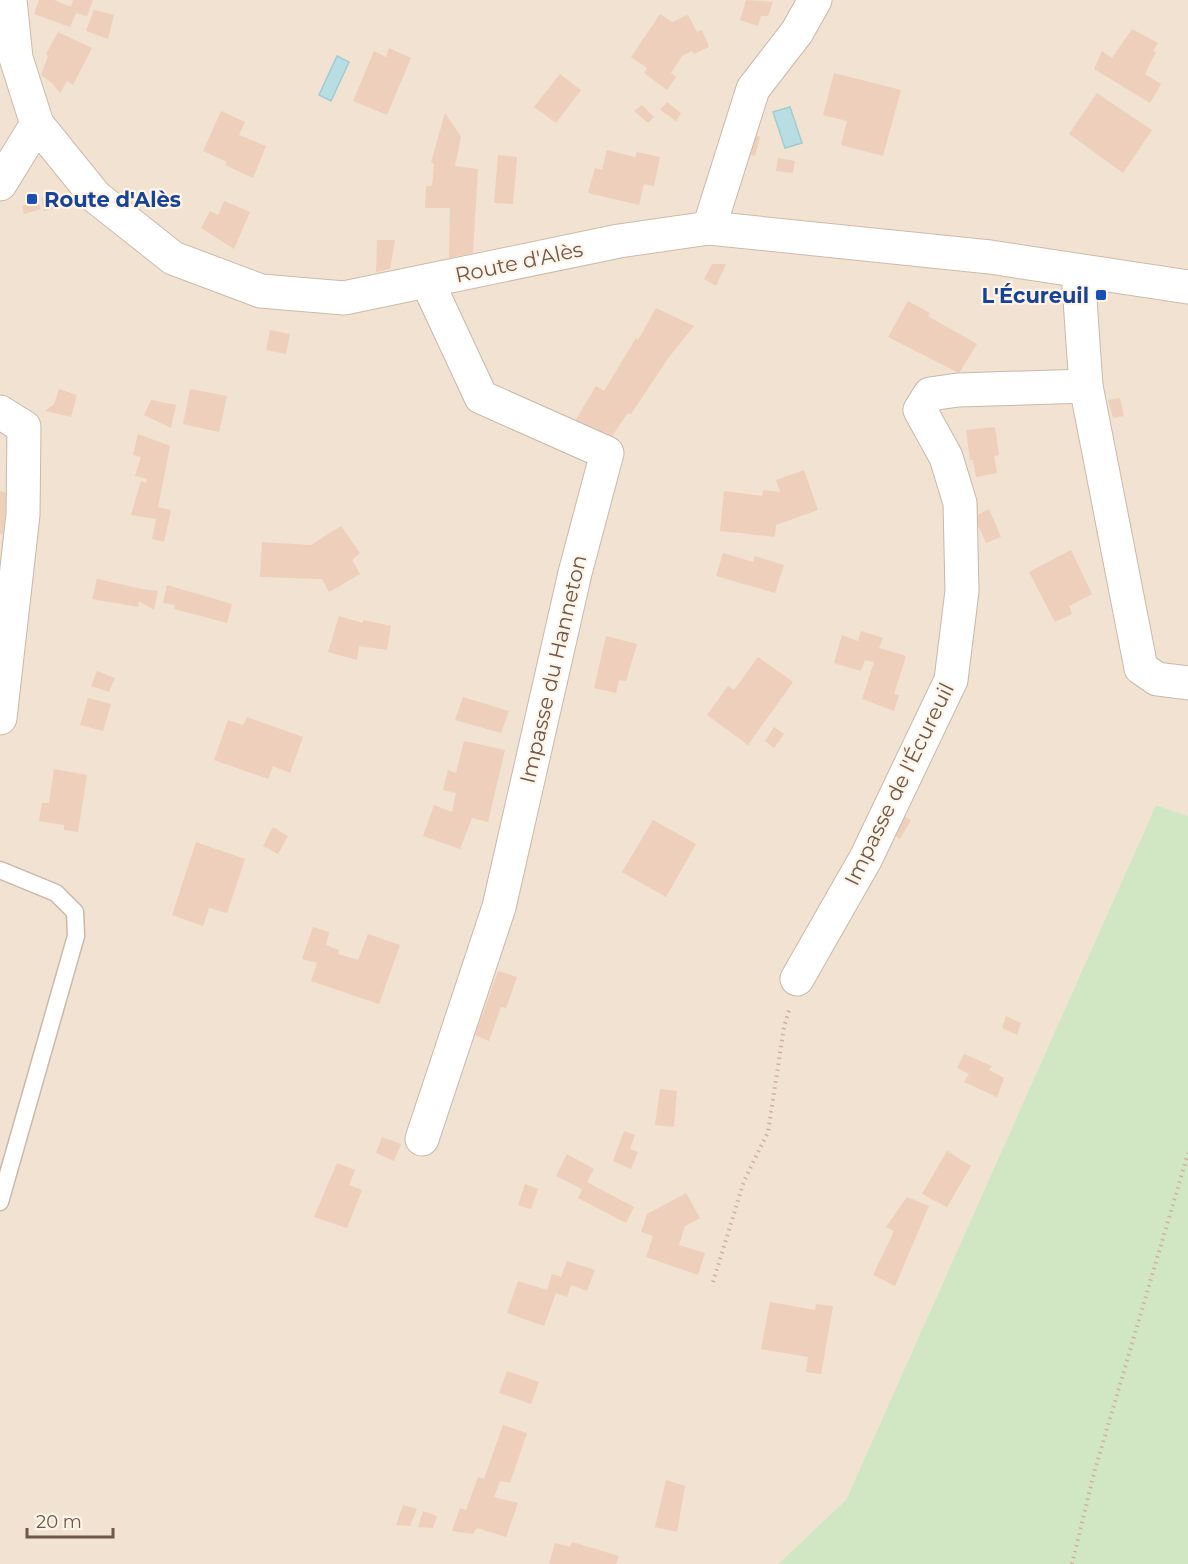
<svg xmlns="http://www.w3.org/2000/svg" width="1188" height="1564" font-family="Montserrat,sans-serif">
<style>
.residential{fill:#f1e2d1}
.green{fill:#d1e6c2}
.water{fill:#b8dde2;stroke:#9fccd3;stroke-width:1.5}
.building{fill:#eecfbb}
.lines{fill:none;stroke-linecap:round;stroke-linejoin:round}
.service-casing{stroke:#cab8aa;stroke-width:19}
.minor-casing{stroke:#cab8aa;stroke-width:35}
.secondary-casing{stroke:#cfbaaa;stroke-width:35}
.path{stroke:#d2b29f;stroke-width:4;stroke-dasharray:1.5 4.5;stroke-linecap:butt}
.service{stroke:#fff;stroke-width:16}
.minor{stroke:#fff;stroke-width:33}
.secondary{stroke:#fff;stroke-width:33}
.transit-dot{fill:#1a4fb4;stroke:#fef5e8;stroke-width:2}
.labels{text-anchor:middle;dominant-baseline:central;stroke-width:4.5;stroke-linejoin:round;paint-order:stroke}
.transit-label{font-size:21px;font-weight:bold;fill:#164399;stroke:#fef5e8;text-anchor:start}
.street-label{font-size:21px;fill:#70574a;stroke:#fef5e8}
</style>
<rect width="100%" height="100%" fill="#faf1e2"/>
<polygon class="residential" points="0,0 1188,0 1188,816 1156,805 846,1500 778,1564 0,1564"/>
<polygon class="green" points="1156,805 1188,816 1188,1564 778,1564 846,1500"/>
<g class="water">
<polygon points="337,56 349,62 331,101 319,95"/>
<polygon points="790,107 802,143 785,148 773,112"/>
</g>
<g class="building">
<polygon points="39,0 54,0 71,7 73,0 93,0 87,16 76,13 70,27 34,14"/>
<polygon points="746,0 773,2 768,16 761,16 758,26 740,20"/>
<polygon points="94,10 114,15 108,39 86,31"/>
<polygon points="660,14 672,22 688,15 697,32 702,30 709,47 694,54 692,51 682,56 671,73 676,77 667,90 644,73 647,68 631,57"/>
<polygon points="1132,29 1158,43 1153,51 1156,52 1145,74 1161,84 1150,103 1094,69 1102,51 1112,58"/>
<polygon points="58,32 92,48 73,85 67,81 60,93 52,83 41,75 48,56 46,54"/>
<polygon points="389,48 411,58 387,115 353,101 374,51 386,57"/>
<polygon points="834,73 901,90 883,156 841,145 847,121 823,115"/>
<polygon points="560,74 581,90 556,123 534,107"/>
<polygon points="1097,93 1152,130 1123,173 1069,134"/>
<polygon points="667,102 681,113 676,121 660,110"/>
<polygon points="642,105 654,117 648,123 634,111"/>
<polygon points="221,111 245,122 239,135 266,146 253,178 225,165 227,162 203,151"/>
<polygon points="445,113 461,137 455,166 478,169 473,253 449,258 450,208 425,208 426,186 432,186 434,164 431,162"/>
<polygon points="746,132 760,137 755,156 740,152"/>
<polygon points="607,150 635,157 637,152 660,157 654,186 644,184 639,205 588,193 595,168 602,170"/>
<polygon points="498,155 517,157 513,204 494,203"/>
<polygon points="778,158 795,161 793,173 776,171"/>
<polygon points="53,195 56,208 44,211 41,198"/>
<polygon points="38,201 41,209 24,214 22,206"/>
<polygon points="224,201 250,212 234,249 201,228 210,211 218,215"/>
<polygon points="377,240 395,240 390,269 376,272"/>
<polygon points="712,264 726,264 716,286 704,279"/>
<polygon points="908,301 930,313 928,316 977,344 959,373 888,337"/>
<polygon points="656,308 694,326 669,357 631,414 628,413 622,421 613,435 613,443 572,426 596,386 604,391 636,338 638,340"/>
<polygon points="270,330 290,334 286,354 266,350"/>
<polygon points="59,389 77,395 71,417 45,411 54,404"/>
<polygon points="190,389 227,396 219,432 183,424"/>
<polygon points="1120,398 1124,416 1113,418 1108,400"/>
<polygon points="151,400 176,405 171,428 144,415"/>
<polygon points="995,427 999,455 994,456 997,473 976,477 973,460 970,460 966,430"/>
<polygon points="138,434 170,446 158,507 171,510 164,542 152,539 156,519 131,515 141,481 146,483 147,479 135,476 141,457 133,455"/>
<polygon points="804,470 818,510 776,525 775,537 720,531 724,491 762,496 763,490 780,492 776,480"/>
<polygon points="0,491 8,493 3,534 0,533"/>
<polygon points="989,509 1001,537 986,543 974,517"/>
<polygon points="341,526 360,553 352,560 360,574 352,579 329,592 322,579 260,577 262,542 311,545"/>
<polygon points="1071,550 1092,594 1069,606 1072,614 1055,622 1029,572"/>
<polygon points="723,553 753,562 755,556 784,565 775,593 716,576"/>
<polygon points="97,579 142,589 158,591 154,610 139,601 138,607 92,599"/>
<polygon points="167,585 232,604 227,623 174,609 175,605 163,603"/>
<polygon points="339,616 363,623 363,620 391,626 387,650 359,646 357,660 328,652"/>
<polygon points="861,631 883,638 879,648 906,656 894,694 899,695 894,711 862,699 874,662 865,660 861,671 834,663 842,635 858,641"/>
<polygon points="606,636 637,644 626,681 619,680 616,693 594,688"/>
<polygon points="758,657 793,682 748,745 707,715 728,686 734,690"/>
<polygon points="97,671 115,678 109,692 91,686"/>
<polygon points="463,697 509,711 501,733 455,720"/>
<polygon points="88,698 111,704 103,731 80,725"/>
<polygon points="247,717 303,737 290,773 273,766 268,779 214,760 228,720 243,725"/>
<polygon points="774,727 784,734 774,748 765,741"/>
<polygon points="464,741 505,750 488,822 472,818 460,849 423,836 434,805 452,812 456,793 443,790 448,770 456,773"/>
<polygon points="54,769 87,775 78,832 64,830 64,825 39,821 42,803 49,803"/>
<polygon points="892,810 911,820 900,839 882,828"/>
<polygon points="653,820 696,844 666,897 622,872"/>
<polygon points="273,827 288,836 278,854 263,846"/>
<polygon points="196,842 245,859 227,913 209,908 203,926 172,915"/>
<polygon points="313,927 329,932 326,945 339,950 338,954 358,960 368,934 400,945 379,1004 311,981 317,963 302,959"/>
<polygon points="498,971 517,977 506,1008 501,1007 489,1041 475,1035"/>
<polygon points="1006,1016 1021,1023 1017,1035 1002,1028"/>
<polygon points="964,1054 992,1066 989,1070 1004,1078 997,1097 964,1082 969,1074 957,1068"/>
<polygon points="660,1089 677,1091 674,1127 655,1125"/>
<polygon points="624,1131 635,1135 630,1149 638,1152 631,1169 613,1161"/>
<polygon points="382,1137 401,1144 394,1161 376,1153"/>
<polygon points="947,1151 971,1166 947,1207 922,1194"/>
<polygon points="567,1154 594,1169 587,1182 634,1207 626,1223 578,1198 582,1189 556,1176"/>
<polygon points="337,1163 355,1170 349,1185 362,1190 347,1228 314,1217"/>
<polygon points="525,1184 538,1189 531,1209 518,1205"/>
<polygon points="686,1193 700,1218 685,1226 679,1245 705,1253 698,1275 646,1257 653,1236 641,1232 647,1214"/>
<polygon points="907,1197 929,1206 895,1286 873,1275 894,1231 886,1227"/>
<polygon points="567,1261 595,1270 587,1291 571,1285 567,1297 556,1293 544,1326 507,1313 518,1281 547,1290 552,1274 561,1277"/>
<polygon points="770,1302 815,1310 816,1304 833,1306 821,1374 806,1372 808,1357 761,1349"/>
<polygon points="507,1371 539,1382 531,1404 499,1393"/>
<polygon points="503,1425 527,1433 510,1483 500,1481 494,1497 518,1503 506,1537 477,1528 473,1534 452,1531 460,1508 466,1510 478,1477 484,1479"/>
<polygon points="666,1480 685,1486 677,1532 655,1527"/>
<polygon points="403,1505 417,1509 410,1526 396,1525"/>
<polygon points="423,1511 437,1516 433,1528 418,1527"/>
<polygon points="572,1542 619,1556 616,1564 549,1564 555,1543 570,1547"/>
</g>
<g class="lines">
<g class="service-casing">
<polyline id="service" points="0,870 56,893 75,912 76,936 0,1202"/>
</g>
<g class="minor-casing">
<g id="minor">
<polyline points="0,184 37,124"/>
<polyline points="709,228 753,89 797,32 815,0"/>
<polyline points="1078,271 1086,386 1141,668 1157,679 1188,683"/>
<polyline points="0,412 24,427 23,515 0,718"/>
<polyline points="797,979 866,858 951,680 962,591 960,503 946,457 920,410 930,394 958,390 1086,386"/>
<polyline points="422,1139 499,907 575,573 607,453 481,397 427,281"/>
</g>
</g>
<g class="secondary-casing">
<polyline id="secondary" points="10,0 16,58 37,124 96,197 173,258 261,291 344,298 619,241 709,228 990,257 1188,287"/>
</g>
<g class="path">
<polyline points="713,1282 744,1181 768,1132 784,1027 790,1007"/>
<polyline points="1072,1564 1094,1473 1188,1153"/>
</g>
<use href="#service" class="service"/>
<use href="#minor" class="minor"/>
<use href="#secondary" class="secondary"/>
</g>
<g class="transit-dot">
<rect x="26" y="193" width="12" height="12" rx="3"/>
<rect x="1095" y="289" width="12" height="12" rx="3"/>
</g>
<g class="labels">
<g class="transit-label">
<text x="44" y="199">Route d'Alès</text>
<text x="1089" y="295" text-anchor="end">L'Écureuil</text>
</g>
<g class="street-label">
<text transform="translate(519 262) rotate(-12)">Route d'Alès</text>
<text transform="translate(553 669) rotate(-77)">Impasse du Hanneton</text>
<text transform="translate(899 784) rotate(-64)">Impasse de l'Écureuil</text>
</g>
</g>
<path d="M27 1528v9h86v-9" fill="none" stroke="#70574a" stroke-width="3"/>
<text x="36" y="1528" font-size="18" fill="#70574a" stroke="#fef5e8" stroke-width="4.5" paint-order="stroke">20 m</text>
</svg>
